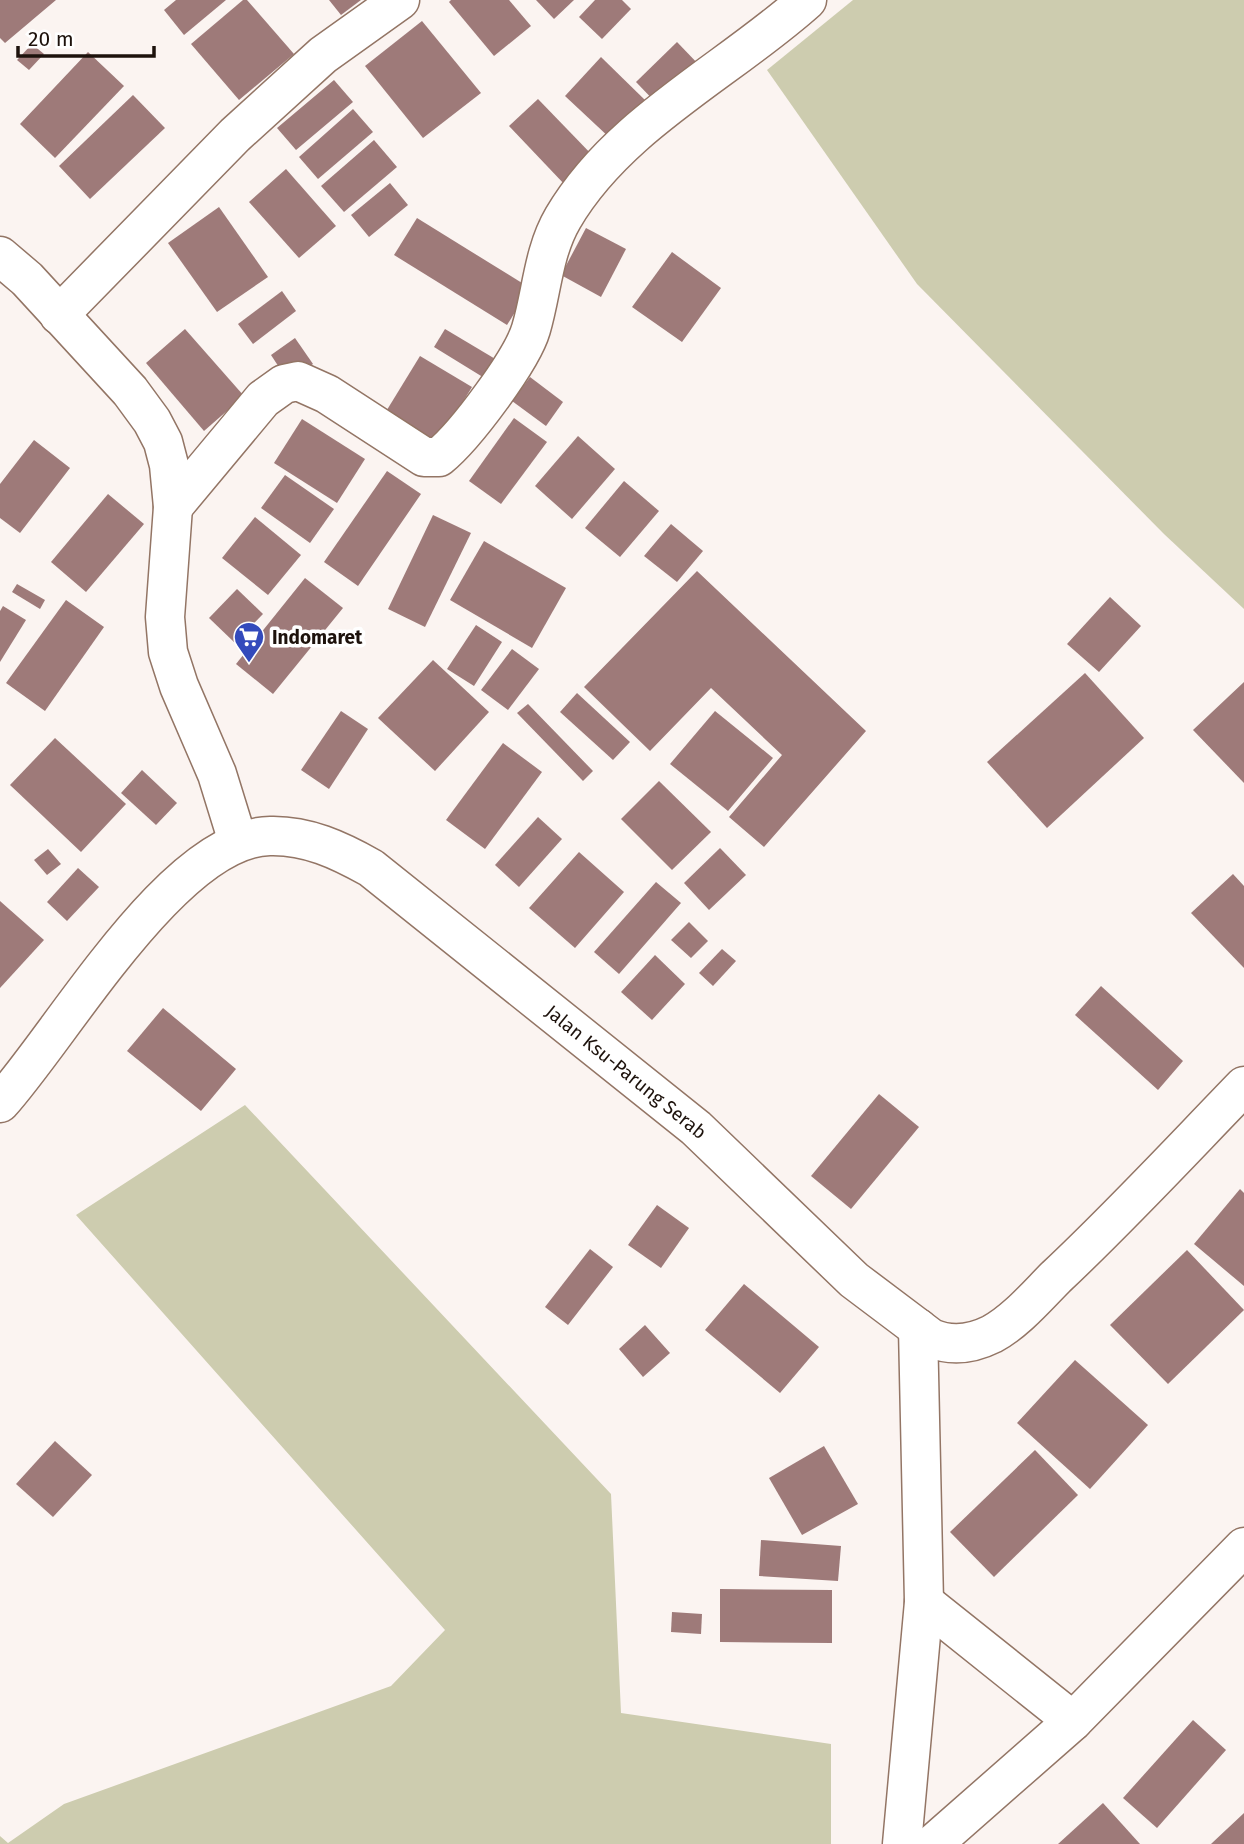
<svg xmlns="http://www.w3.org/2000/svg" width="1244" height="1844" font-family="'Fira Sans',sans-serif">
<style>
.green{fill:#cdccaf}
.building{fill:#9e7a79}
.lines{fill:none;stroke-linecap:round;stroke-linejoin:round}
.street-casing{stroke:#937565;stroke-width:41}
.secondary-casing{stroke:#937565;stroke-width:41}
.street{stroke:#fff;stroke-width:38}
.secondary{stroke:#fff;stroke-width:38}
.labels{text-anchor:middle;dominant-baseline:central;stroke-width:7;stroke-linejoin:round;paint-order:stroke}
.poi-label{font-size:19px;font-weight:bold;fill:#1d120c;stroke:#fff;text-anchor:start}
.street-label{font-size:19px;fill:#1d120c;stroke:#fff}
</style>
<rect width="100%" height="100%" fill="#fbf4f1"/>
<g class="green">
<polygon points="853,0 1244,0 1244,609 1164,534 917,284 767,70"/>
<polygon points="245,1105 611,1494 621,1713 831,1744 831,1844 0,1844 0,1836 8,1843 64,1804 391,1686 445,1630 76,1215"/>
</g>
<g class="building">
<polygon points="0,0 56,0 5,43 0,38"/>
<polygon points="176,0 226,0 184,35 164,10"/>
<polygon points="243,0 247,0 294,54 239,100 191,44"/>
<polygon points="329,0 361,0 341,15"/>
<polygon points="451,0 509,0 531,26 494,56 449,2"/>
<polygon points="536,0 574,0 554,19"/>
<polygon points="595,0 622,0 631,9 602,39 579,17"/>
<polygon points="422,21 481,93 423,138 365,66"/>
<polygon points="677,42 702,68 661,108 636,82"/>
<polygon points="32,44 44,54 29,70 17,60"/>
<polygon points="88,52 124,86 55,158 20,124"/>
<polygon points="601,57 647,102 611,139 565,96"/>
<polygon points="334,80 353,102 296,150 277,128"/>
<polygon points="133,95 165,128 90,199 59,166"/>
<polygon points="538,99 596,159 566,186 509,126"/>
<polygon points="353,109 373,132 318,179 299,157"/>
<polygon points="374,140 397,167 344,212 321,186"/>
<polygon points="286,169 336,226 299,258 249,202"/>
<polygon points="390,183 408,205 369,237 351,215"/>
<polygon points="219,207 268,277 217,312 168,243"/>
<polygon points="417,218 530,288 507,325 394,255"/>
<polygon points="586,228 626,249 601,297 561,275"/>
<polygon points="672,252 721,288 682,342 632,307"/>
<polygon points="282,291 296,311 253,344 238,324"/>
<polygon points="185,329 244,396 204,431 146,363"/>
<polygon points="445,329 497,360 486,379 434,347"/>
<polygon points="295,338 313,364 288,381 271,355"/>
<polygon points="420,356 472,387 434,449 382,418"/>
<polygon points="530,377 563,402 546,426 512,401"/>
<polygon points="514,418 547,442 501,504 469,481"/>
<polygon points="302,419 365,459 337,503 274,463"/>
<polygon points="578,436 615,469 572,519 535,486"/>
<polygon points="34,440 70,468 20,533 0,518 0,484"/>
<polygon points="387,471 421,494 358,586 324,562"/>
<polygon points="285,475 334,509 310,543 261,508"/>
<polygon points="624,481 659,511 620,557 585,528"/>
<polygon points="108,494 144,524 86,592 51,562"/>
<polygon points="433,515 471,533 425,627 388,609"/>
<polygon points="255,517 301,555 268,595 222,558"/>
<polygon points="671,524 703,551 677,582 644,556"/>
<polygon points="484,541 566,588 532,648 450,600"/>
<polygon points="697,571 866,731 764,847 729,817 782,755 711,688 650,751 584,687"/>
<polygon points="305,578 343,608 273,694 236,664"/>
<polygon points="17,584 45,600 40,609 12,592"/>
<polygon points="237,589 263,614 235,643 209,618"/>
<polygon points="1110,597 1141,626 1099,672 1067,644"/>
<polygon points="66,600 104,627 45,711 6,683"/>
<polygon points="3,606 26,620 0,662 0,611"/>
<polygon points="476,625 502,642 474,686 447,669"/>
<polygon points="512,649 539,669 508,710 481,690"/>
<polygon points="433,660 489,712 435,771 378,718"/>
<polygon points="1085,673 1144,738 1047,828 987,762"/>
<polygon points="1244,682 1244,783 1193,730"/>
<polygon points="577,693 630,742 613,760 560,712"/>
<polygon points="528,704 593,771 583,781 517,713"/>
<polygon points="341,711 368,729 329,789 301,770"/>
<polygon points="715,711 773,758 728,811 670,764"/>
<polygon points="55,738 126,804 81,852 10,785"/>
<polygon points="503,743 542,772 485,849 446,820"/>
<polygon points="142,770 177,803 156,825 121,793"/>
<polygon points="659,781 711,832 672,870 621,819"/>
<polygon points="538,817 562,839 519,887 495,865"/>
<polygon points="720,848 746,875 709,910 684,883"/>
<polygon points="48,849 61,864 47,875 34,860"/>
<polygon points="579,852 624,892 575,948 529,908"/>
<polygon points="78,868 99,887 67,921 47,902"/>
<polygon points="1233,874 1244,886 1244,968 1191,913"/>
<polygon points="656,882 681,903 619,974 594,952"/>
<polygon points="0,901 44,940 0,988"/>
<polygon points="689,922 708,941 691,958 671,940"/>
<polygon points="722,949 736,961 713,986 699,973"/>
<polygon points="655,955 685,984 652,1020 621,992"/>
<polygon points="1101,986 1183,1061 1158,1090 1075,1015"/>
<polygon points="163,1008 236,1069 201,1111 127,1051"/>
<polygon points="879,1094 919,1127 851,1209 811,1176"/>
<polygon points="1240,1189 1244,1193 1244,1286 1194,1244"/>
<polygon points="657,1205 689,1228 661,1268 628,1245"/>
<polygon points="590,1249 613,1267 568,1325 545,1307"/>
<polygon points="1187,1250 1244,1310 1168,1384 1110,1325"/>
<polygon points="744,1284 819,1347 780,1393 705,1330"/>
<polygon points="645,1325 670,1353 643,1377 619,1349"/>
<polygon points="1075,1360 1148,1425 1090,1489 1017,1423"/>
<polygon points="55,1441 92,1475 53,1517 16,1484"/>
<polygon points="824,1446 858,1504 802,1535 769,1478"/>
<polygon points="1035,1450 1078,1495 994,1577 950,1532"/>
<polygon points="761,1540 841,1546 838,1581 759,1576"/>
<polygon points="720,1589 832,1590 832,1643 720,1642"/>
<polygon points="672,1612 702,1614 701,1634 671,1632"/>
<polygon points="1193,1720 1226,1750 1157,1828 1123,1798"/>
<polygon points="1103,1803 1140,1844 1058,1844"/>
<polygon points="1244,1813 1244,1844 1211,1844"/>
</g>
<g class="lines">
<g class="street-casing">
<g id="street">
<polyline points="0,256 27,279 130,391 152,421 163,442 169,465 173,507 165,617 168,652 179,686 217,774 238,842"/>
<polyline points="59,315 235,135 323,55 400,0"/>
<path d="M 173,507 L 263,399 L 284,384 L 298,381 L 327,394 L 424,457 L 439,457 C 465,436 522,360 531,329 C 542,292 543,252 563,218 C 618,124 728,71 807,0"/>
<polyline points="924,1602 1073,1721"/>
<polyline points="902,1844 924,1602 918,1328"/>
<polyline points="933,1844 1073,1721 1244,1547"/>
</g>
</g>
<g class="secondary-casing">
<path id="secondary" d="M 0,1103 C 61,1036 174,837 270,836 C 307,835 339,850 371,868 L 696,1128 L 854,1280 L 931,1338 C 952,1347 972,1344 992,1334 C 1016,1321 1037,1296 1056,1277 C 1121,1216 1182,1150 1244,1086"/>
</g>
<use href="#street" class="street"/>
<use href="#secondary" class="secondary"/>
</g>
<defs>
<g id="supermarket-pin" transform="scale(1.575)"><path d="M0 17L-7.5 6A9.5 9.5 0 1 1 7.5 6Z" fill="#334abc" stroke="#fff"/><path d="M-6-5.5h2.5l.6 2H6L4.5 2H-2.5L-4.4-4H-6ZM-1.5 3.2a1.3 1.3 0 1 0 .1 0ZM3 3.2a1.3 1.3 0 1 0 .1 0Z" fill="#fff"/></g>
</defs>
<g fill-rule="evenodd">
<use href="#supermarket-pin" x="249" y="637"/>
</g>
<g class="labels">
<g class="poi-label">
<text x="272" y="637">Indomaret</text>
</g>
<g class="street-label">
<text transform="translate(626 1072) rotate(39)">Jalan Ksu-Parung Serab</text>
</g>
</g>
<path d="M18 46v10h136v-10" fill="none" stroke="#1d120c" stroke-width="3.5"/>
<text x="28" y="46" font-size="21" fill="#1d120c" stroke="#ffffff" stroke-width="5" paint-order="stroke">20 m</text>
</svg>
